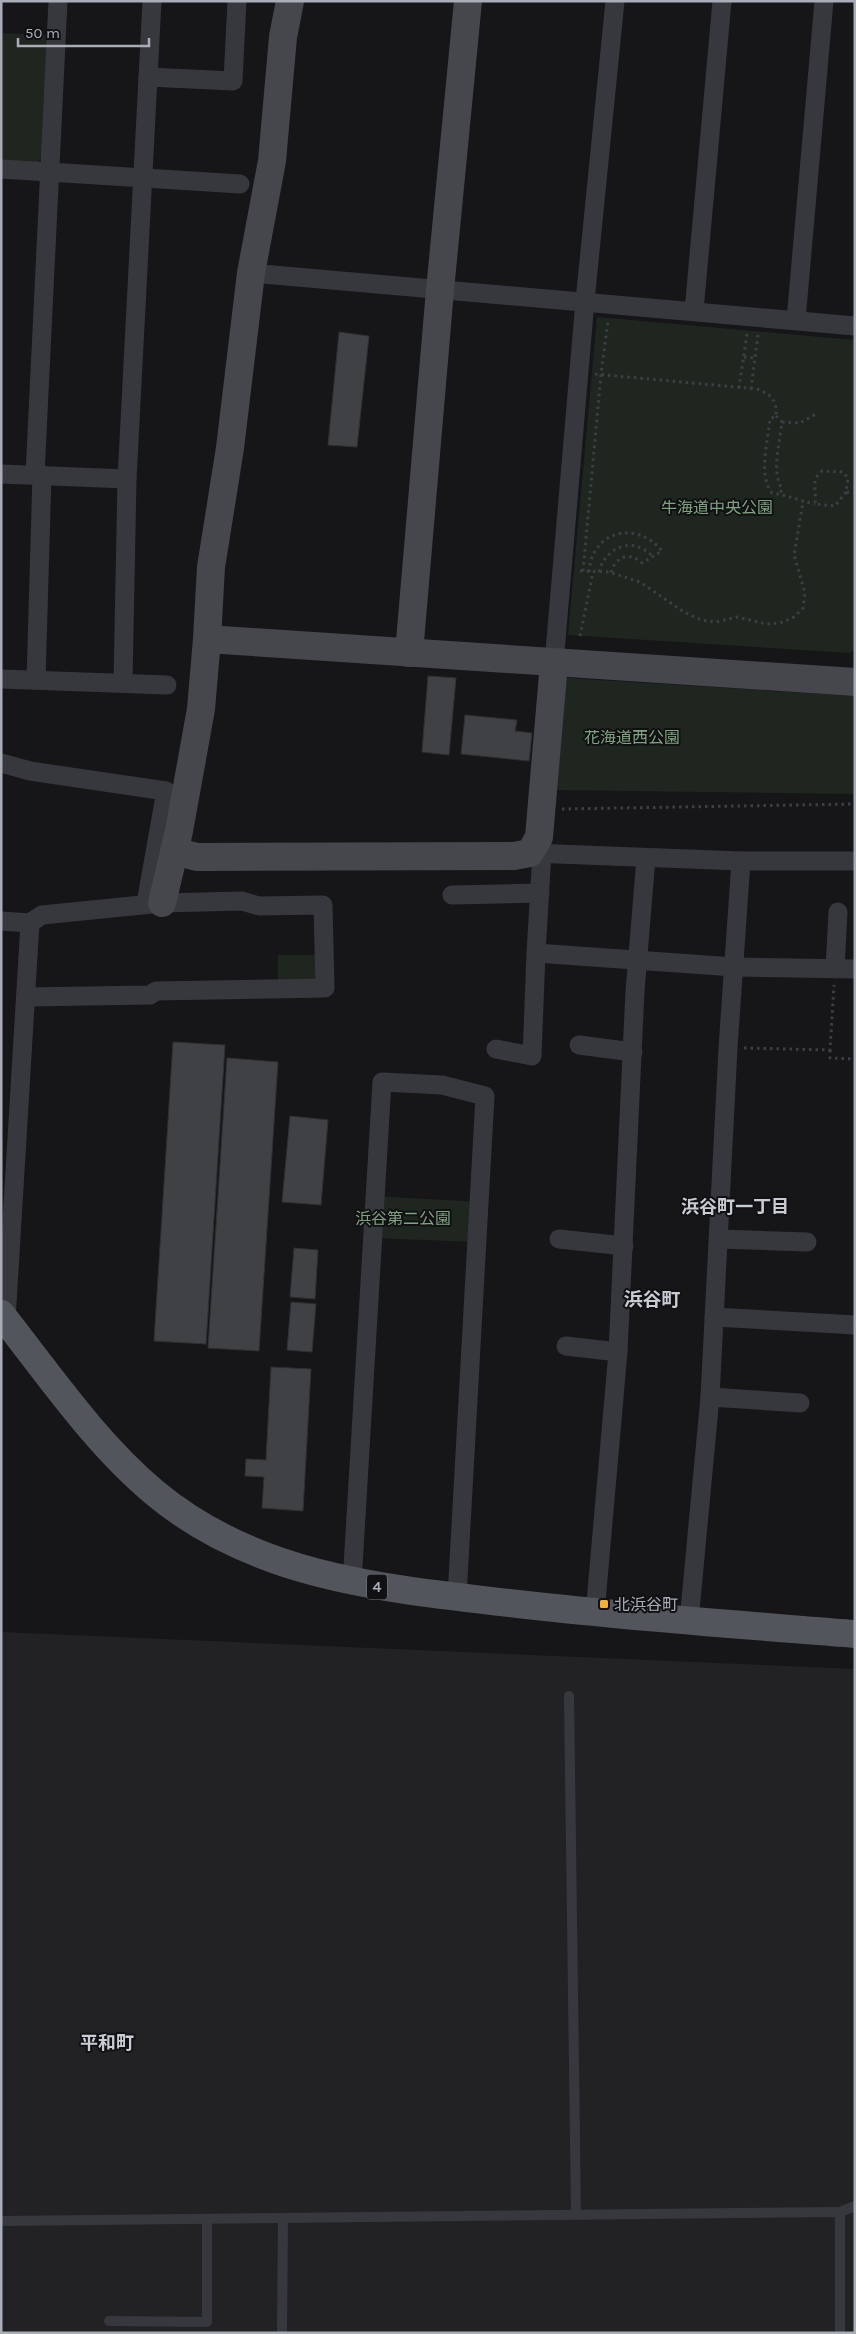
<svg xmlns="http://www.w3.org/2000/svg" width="856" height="2334" font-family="Karla,'Noto Sans JP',sans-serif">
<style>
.built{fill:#222225}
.green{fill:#1e261f}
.building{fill:#404145;stroke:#303034}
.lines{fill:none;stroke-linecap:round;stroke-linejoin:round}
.path{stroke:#3d3f44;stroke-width:3;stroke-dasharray:2.5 4;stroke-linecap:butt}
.lane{stroke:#37383d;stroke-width:10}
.street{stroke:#37383d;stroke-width:19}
.secondary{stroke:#45474d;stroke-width:28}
.primary{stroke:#53555c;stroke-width:28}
.poi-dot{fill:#f2b134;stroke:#111113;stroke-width:2}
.labels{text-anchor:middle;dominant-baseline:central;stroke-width:4;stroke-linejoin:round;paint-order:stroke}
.shield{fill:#111113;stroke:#7b7e86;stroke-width:1}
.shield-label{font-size:15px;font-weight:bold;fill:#a8adb8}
.park-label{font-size:16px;fill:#7fa381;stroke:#111113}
.poi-label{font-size:16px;fill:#a8adb8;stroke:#111113;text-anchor:start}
.neighbourhood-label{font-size:18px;font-weight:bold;fill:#c9ccd4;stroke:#111113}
.quarter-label{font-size:19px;font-weight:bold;fill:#c9ccd4;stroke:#111113}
</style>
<rect width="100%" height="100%" fill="#161618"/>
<polygon class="built" points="1,1632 855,1669 855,2333 1,2333"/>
<g class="green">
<polygon points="1,33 49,35 42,158 35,165 1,163"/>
<polygon points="597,317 855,340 855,649 850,653 568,635"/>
<polygon points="566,678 855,696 854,794 555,790"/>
<polygon points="278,955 320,955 320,983 278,984"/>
<polygon points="375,1196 479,1202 477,1242 372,1238"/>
</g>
<g class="building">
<polygon points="339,332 369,336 357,447 328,445"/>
<polygon points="428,676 456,678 449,755 422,752"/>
<polygon points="465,715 517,720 515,731 532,733 529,761 461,754"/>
<polygon points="173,1042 225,1045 206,1344 154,1341"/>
<polygon points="227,1058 278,1062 259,1351 208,1348"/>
<polygon points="290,1116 328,1120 321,1205 282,1202"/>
<polygon points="294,1248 318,1250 315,1299 290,1297"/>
<polygon points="291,1302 316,1304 312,1352 287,1350"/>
<polygon points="271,1367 311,1369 303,1511 262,1508 264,1477 245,1476 246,1459 266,1460"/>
</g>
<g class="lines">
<g class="path">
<polyline points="744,357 755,358"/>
<path d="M 595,374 L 757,389 C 772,395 777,400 776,416 L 770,419 C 768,440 758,476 772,493 C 788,495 799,501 815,504"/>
<polyline points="739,388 747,334"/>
<polyline points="751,389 758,335"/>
<path d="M 776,416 L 782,422 C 780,442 771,471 782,489 L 780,494"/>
<polyline points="782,422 800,423 816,414"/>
<path d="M 846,492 L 835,506 L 815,504 C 817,491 810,480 822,471 L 843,472 L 848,478 L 846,492 L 855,493"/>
<polyline points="580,571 609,572 640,582 684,612 701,620 716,622 737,617 767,624 780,623 794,617 803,608 805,593 794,555 803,502"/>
<polyline points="583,571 601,374 608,321"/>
<path d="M 589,572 C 592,530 637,520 662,551 L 642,563 C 629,551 615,557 611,573"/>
<path d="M 599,572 C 605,547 634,535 653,557"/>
<polyline points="580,636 593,572"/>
<polyline points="562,809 855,804"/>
<polyline points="744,1048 830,1050 834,985"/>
<polyline points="830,1050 830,1058 855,1059"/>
</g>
<g class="lane">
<polyline points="569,1696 576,2215"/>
<polyline points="840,2212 855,2206"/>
<polyline points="1,2221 840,2212 840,2333"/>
<polyline points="109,2321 207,2322 207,2220"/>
<polyline points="282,2333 283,2218"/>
</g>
<g class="street">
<polyline points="148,77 233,81 237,1"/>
<polyline points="1,169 240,184"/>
<polyline points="251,273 855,326"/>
<polyline points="694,311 722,1"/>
<polyline points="796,320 824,1"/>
<polyline points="1,474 127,479"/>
<polyline points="35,475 58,1"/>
<polyline points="554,663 585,301 615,1"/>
<polyline points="1,679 167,685"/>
<polyline points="36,680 42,475"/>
<polyline points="123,683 127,479 152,1"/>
<polyline points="1,763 30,771 166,791 146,903"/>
<polyline points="531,853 741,861 855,861"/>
<polyline points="542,853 536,953 734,967 855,969"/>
<polyline points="452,895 540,893"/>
<polyline points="1,921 30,923 42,915 162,903 242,901 259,906 323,905 325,988 156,991 150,995 26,997"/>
<polyline points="835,969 838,912"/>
<polyline points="579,1045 633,1052"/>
<polyline points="496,1049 532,1056 536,953"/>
<polyline points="559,1239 624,1246"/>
<polyline points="719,1239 807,1242"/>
<polyline points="714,1317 855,1325"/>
<polyline points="6,1320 30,923"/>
<polyline points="566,1346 618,1352"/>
<polyline points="710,1397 800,1403"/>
<polyline points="352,1583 382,1082 442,1085 485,1096 457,1597"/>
<polyline points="595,1613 618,1352 635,991 646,858"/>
<polyline points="689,1621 710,1397 728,1048 741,861"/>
</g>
<g class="secondary">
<polyline points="207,639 211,567 230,448 251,273 272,161 283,37 290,1"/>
<polyline points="409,653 440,290 468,1"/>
<polyline points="174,851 197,857 514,856 530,853 539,837 554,663"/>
<polyline points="162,903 179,831 201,709 207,639 855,682"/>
</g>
<path class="primary" d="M 1,1314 C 49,1375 96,1444 155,1493 C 258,1579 391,1589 518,1604 C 630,1617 742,1625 855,1634"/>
</g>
<rect class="poi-dot" x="599" y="1599" width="10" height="10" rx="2.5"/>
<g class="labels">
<rect class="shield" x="367" y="1574.5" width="20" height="25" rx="4"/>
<g class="shield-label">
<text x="377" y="1587">4</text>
</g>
<g class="park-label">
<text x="717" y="507">牛海道中央公園</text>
<text x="632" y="737">花海道西公園</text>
<text x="403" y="1218">浜谷第二公園</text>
</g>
<g class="poi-label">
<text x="614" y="1604">北浜谷町</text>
</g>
<g class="neighbourhood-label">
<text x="735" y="1207">浜谷町一丁目</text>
<text x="107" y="2043">平和町</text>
</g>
<g class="quarter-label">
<text x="652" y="1300">浜谷町</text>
</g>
</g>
<rect width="856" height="2334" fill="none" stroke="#a8adb8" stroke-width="5"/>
<path d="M18 38v8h131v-8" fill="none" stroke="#a8adb8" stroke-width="2.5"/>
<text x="25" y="38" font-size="15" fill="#a8adb8" stroke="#111113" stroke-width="4" paint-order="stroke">50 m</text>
</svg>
